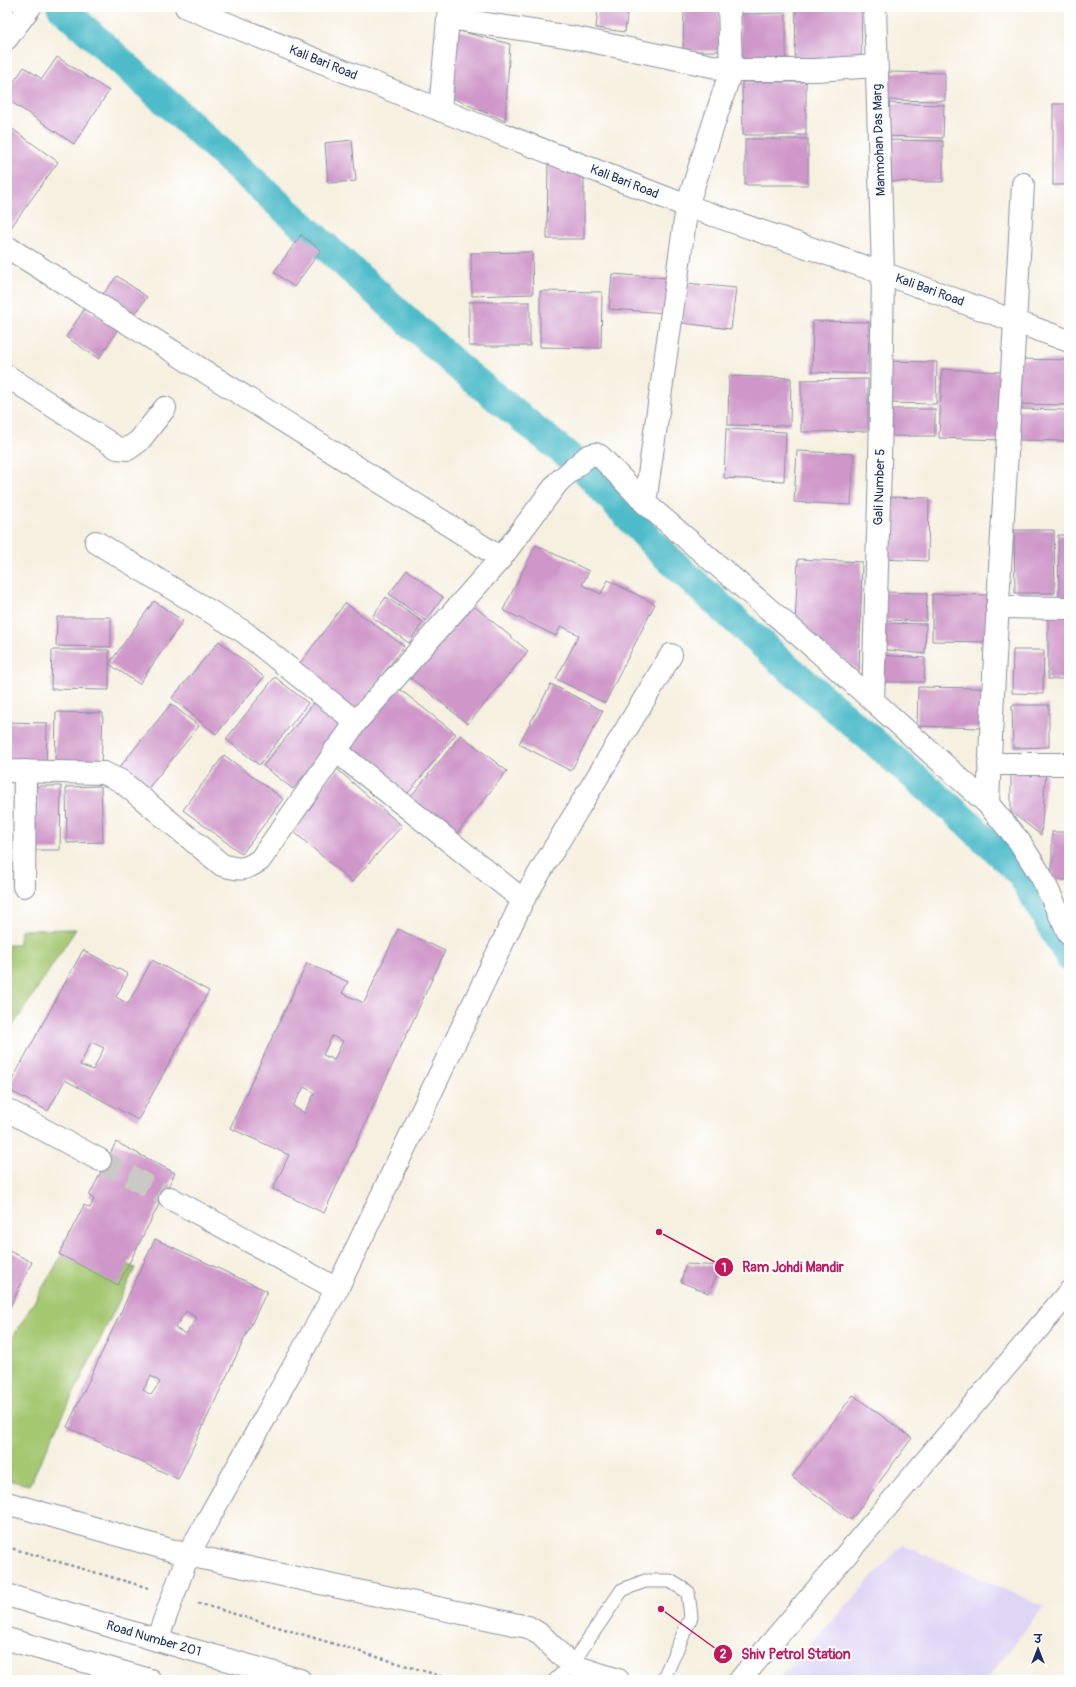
<svg xmlns="http://www.w3.org/2000/svg" width="1076" height="1687" font-family="Pangolin,'Playpen Sans Deva',sans-serif">
<style>
.built{fill:#dfd5f5}
.green{fill:#a4c771;stroke:#607b68}
.lines{fill:none;stroke-linecap:round;stroke-linejoin:round}
.canal{stroke:#4ebbc9;stroke-width:29}
.building{fill:#cf97c9;fill-rule:evenodd}
.minor-tunnel{stroke:#cac9c6;stroke-width:22;stroke-dasharray:22 11;stroke-linecap:butt}
.service-casing{stroke:#88909f;stroke-width:15}
.minor-casing{stroke:#88909f;stroke-width:24}
.primary-casing{stroke:#88909f;stroke-width:24}
.path{stroke:#88909f;stroke-width:2.5;stroke-dasharray:3 3;stroke-linecap:butt}
.service{stroke:#fff;stroke-width:13}
.minor{stroke:#fff;stroke-width:22}
.primary{stroke:#fff;stroke-width:22}
.labels{text-anchor:middle;dominant-baseline:central;stroke-width:4;stroke-linejoin:round;paint-order:stroke}
.street-label{font-size:13px;fill:#1b2f5e;stroke:#fff}
.leader{fill:none;stroke:#c2185b;stroke-width:1.5}
.callout-dot{fill:#c2185b;stroke:#fff;stroke-width:1.5}
.mark-label{font-size:12px;text-anchor:middle;font-weight:bold;fill:#fff}
.callout-label{font-size:14px;text-anchor:middle;font-weight:bold;fill:#c2185b;stroke:#fff;stroke-width:4;stroke-linejoin:round;paint-order:stroke}
</style>
<rect width="100%" height="100%" fill="#fff"/>
<filter id="ink" filterUnits="userSpaceOnUse"><feTurbulence type="fractalNoise" baseFrequency=".025" numOctaves="2"/><feDisplacementMap in="SourceGraphic" scale="8" xChannelSelector="R" yChannelSelector="G"/><feConvolveMatrix kernelMatrix="1 2 1 2 8 2 1 2 1" color-interpolation-filters="sRGB"/></filter>
<filter id="wash" filterUnits="userSpaceOnUse"><feTurbulence type="fractalNoise" baseFrequency=".012" numOctaves="4" result="noise"/><feDisplacementMap in="SourceGraphic" scale="16" xChannelSelector="R" yChannelSelector="G"/><feGaussianBlur stdDeviation="0.9" result="paint"/><feColorMatrix in="noise" values="0 0 0 0 0 0 0 0 0 0 0 0 0 0 0 0 0 1.4 0 .05"/><feComposite in="paint" operator="in"/></filter>
<g filter="url(#wash)">
<rect width="100%" height="100%" fill="#f6f0e0"/>
<polygon class="built" points="902,1545 1044,1606 986,1680 777,1680"/>
<g class="green">
<polygon points="76,929 7,1035 7,945 18,945 21,930"/>
<polygon points="73,1237 135,1268 29,1485 7,1480 7,1347"/>
</g>
<g class="lines">
<polyline class="canal" points="61,7 461,369 582,467 658,549 777,658 961,817 1021,874 1069,957"/>
</g>
<g id="blocks">
<g class="building">
<polygon points="7,7 14,7 7,16"/>
<polygon points="598,7 628,7 625,32 596,28"/>
<rect x="739" y="7" width="49" height="3"/>
<polygon points="796,7 862,7 861,63 795,63"/>
<rect x="943" y="7" width="70" height="2"/>
<polygon points="684,8 719,9 719,51 683,51"/>
<polygon points="786,13 786,58 741,60 739,14"/>
<polygon points="455,30 510,44 505,121 450,97"/>
<polygon points="57,57 109,91 74,144 7,99 7,92 24,67 42,79"/>
<polygon points="885,72 945,73 945,101 884,100"/>
<polygon points="742,82 806,82 806,135 743,135"/>
<polygon points="884,103 944,105 943,138 884,136"/>
<rect x="1053" y="104" width="16" height="81"/>
<polygon points="7,125 58,162 7,233"/>
<rect x="745" y="139" width="63" height="46"/>
<polygon points="352,140 356,181 328,183 325,143"/>
<polygon points="885,140 943,141 943,182 884,181"/>
<polygon points="548,157 584,171 584,239 547,239"/>
<polygon points="301,235 321,250 294,287 274,272"/>
<polygon points="532,252 533,294 472,296 471,253"/>
<polygon points="612,274 669,278 667,313 609,309"/>
<polygon points="117,276 147,297 131,320 100,298"/>
<polygon points="686,283 736,288 731,329 682,323"/>
<polygon points="540,291 602,292 601,348 540,347"/>
<rect x="469" y="302" width="61" height="44"/>
<polygon points="85,308 118,329 99,359 66,337"/>
<polygon points="813,321 869,322 868,374 812,372"/>
<polygon points="1015,359 1069,360 1069,405 1015,404"/>
<polygon points="886,361 937,362 936,404 885,403"/>
<polygon points="942,369 1003,372 1001,440 939,438"/>
<polygon points="729,376 791,378 790,426 728,425"/>
<polygon points="868,379 868,431 801,432 801,380"/>
<rect x="885" y="409" width="50" height="27"/>
<polygon points="1017,409 1069,410 1069,441 1016,440"/>
<polygon points="726,429 786,432 784,481 724,478"/>
<polygon points="797,451 854,454 851,505 794,502"/>
<polygon points="886,497 929,498 928,561 881,559"/>
<polygon points="1014,530 1054,530 1055,593 1015,593"/>
<polygon points="1058,535 1069,535 1069,603 1059,603"/>
<polygon points="536,545 589,571 582,585 601,594 608,580 655,604 605,703 556,679 579,635 561,626 556,636 503,610"/>
<polygon points="798,559 862,562 859,671 795,625"/>
<polygon points="407,570 443,597 426,621 389,594"/>
<polygon points="882,592 927,593 926,621 880,620"/>
<polygon points="932,594 990,595 990,642 932,641"/>
<polygon points="386,597 423,622 409,643 372,617"/>
<polygon points="154,601 183,621 139,684 109,664"/>
<polygon points="469,602 528,651 468,724 408,676"/>
<polygon points="345,603 404,646 354,713 295,670"/>
<rect x="1048" y="610" width="21" height="69"/>
<polygon points="57,617 111,617 111,647 56,646"/>
<polygon points="880,623 926,624 925,654 880,649"/>
<polygon points="219,641 264,677 216,734 172,698"/>
<polygon points="52,650 109,650 109,690 51,689"/>
<polygon points="1013,650 1044,650 1043,694 1012,693"/>
<polygon points="878,655 925,658 924,682 877,682"/>
<polygon points="275,677 308,703 259,765 226,739"/>
<polygon points="551,684 603,711 571,771 519,744"/>
<polygon points="397,687 456,734 404,798 346,750"/>
<polygon points="918,687 982,688 981,728 917,726"/>
<polygon points="315,702 345,726 293,789 263,766"/>
<polygon points="171,704 199,726 146,791 118,769"/>
<polygon points="1012,705 1049,705 1049,747 1013,748"/>
<polygon points="56,712 103,713 101,767 55,765"/>
<polygon points="7,722 47,723 46,769 7,769"/>
<polygon points="461,735 507,771 453,838 407,801"/>
<polygon points="224,755 283,799 242,854 183,810"/>
<polygon points="337,769 402,826 352,882 286,825"/>
<polygon points="1011,771 1046,772 1041,835 1011,812"/>
<polygon points="27,786 61,786 60,850 26,850"/>
<polygon points="101,786 103,842 67,843 66,787"/>
<rect x="1052" y="832" width="17" height="48"/>
<path d="M 398,929 L 445,951 L 324,1213 L 273,1189 L 289,1155 L 230,1128 L 307,963 L 348,982 L 342,993 L 364,1003 ZM 332,1036 L 343,1041 L 334,1060 L 323,1055 ZM 304,1087 L 315,1093 L 304,1113 L 293,1106 Z"/>
<path d="M 83,950 L 128,974 L 116,997 L 128,1004 L 152,960 L 209,991 L 138,1120 L 65,1080 L 48,1111 L 7,1089 ZM 91,1042 L 104,1048 L 93,1070 L 80,1065 Z"/>
<polygon points="116,1142 175,1173 118,1285 59,1254 84,1205 90,1208 94,1199 89,1196"/>
<path d="M 155,1239 L 267,1291 L 178,1479 L 67,1427 ZM 186,1311 L 197,1318 L 186,1334 L 175,1328 ZM 151,1376 L 160,1382 L 151,1395 L 143,1390 Z"/>
<polygon points="7,1250 32,1262 7,1313"/>
<polygon points="686,1264 722,1266 708,1293 681,1282"/>
<polygon points="853,1395 912,1438 851,1520 792,1477"/>
</g>
</g>
</g>
<g filter="url(#ink)">
<use href="#blocks" fill-opacity="0" stroke="#88909f" stroke-width="1"/>
<g class="lines">
<polyline class="minor-tunnel" points="100,1160 170,1198"/>
<g class="service-casing">
<polyline id="service" points="555,1680 571,1665 622,1590 645,1581 670,1581 688,1592 691,1617 663,1680"/>
</g>
<g class="minor-casing">
<g id="minor">
<path id="s1" d="M 186,7 L 440,110 L 687,206 L 883,273 L 1069,341"/>
<polyline points="449,18 571,37 731,70 816,70 876,66"/>
<polyline points="7,38 30,7"/>
<polyline points="440,110 449,7"/>
<polyline points="7,247 501,558"/>
<polyline points="7,376 117,448 128,449 139,441 165,408"/>
<polyline points="645,503 687,206 731,70 729,7"/>
<polyline points="96,542 244,632 356,722"/>
<polyline points="997,607 1069,608"/>
<path id="s2" d="M 873,701 L 880,466 L 883,273 L 875,7"/>
<polyline points="335,750 523,900"/>
<polyline points="989,764 1069,764"/>
<path d="M 7,771 L 104,773 L 121,781 L 222,865 C 239,870 244,871 260,860 L 356,722 L 501,558 L 558,482 L 588,456 L 595,454 L 600,456 L 645,503 L 821,654 L 988,804 L 1019,841 L 1041,876 L 1069,934"/>
<path d="M 988,804 C 996,597 1012,391 1023,184"/>
<polyline points="24,886 25,771"/>
<polyline points="7,1110 100,1160"/>
<polyline points="170,1198 337,1289"/>
<polyline points="7,1503 188,1555 528,1627 541,1635 571,1665 618,1680"/>
<polyline points="157,1640 188,1555 337,1289 523,900 671,655"/>
<polyline points="740,1680 1069,1292"/>
</g>
</g>
<g class="primary-casing">
<g id="primary">
<path id="s3" d="M 7,1595 L 157,1640 L 300,1680"/>
<polyline points="7,1639 150,1680"/>
</g>
</g>
<g class="path">
<polyline points="7,1547 149,1588"/>
<polyline points="198,1603 454,1680"/>
<polyline points="7,1674 29,1680"/>
</g>
<use href="#service" class="service"/>
<use href="#minor" class="minor"/>
<use href="#primary" class="primary"/>
</g>
</g>
<g class="labels">
<g class="street-label">
<text stroke="none"><textPath href="#s1" startOffset="148">Kali Bari Road</textPath></text>
<text transform="translate(879 140) rotate(-92)">Manmohan Das Marg</text>
<text stroke="none"><textPath href="#s1" startOffset="472">Kali Bari Road</textPath></text>
<text stroke="none"><textPath href="#s1" startOffset="796">Kali Bari Road</textPath></text>
<text stroke="none"><textPath href="#s2" startOffset="214">Gali Number 5</textPath></text>
<text stroke="none"><textPath href="#s3" startOffset="153">Road Number 201</textPath></text>
</g>
</g>
<path class="leader" d="M659 1232L724 1267M661 1609L723 1654"/>
<g class="callout-dot">
<circle cx="659" cy="1232" r="4"/>
<circle cx="661" cy="1609" r="4"/>
<circle cx="724" cy="1267" r="10"/>
<circle cx="723" cy="1654" r="10"/>
</g>
<g class="mark-label">
<text x="724" y="1272">1</text>
<text x="723" y="1658">2</text>
</g>
<g class="callout-label">
<text x="793" y="1272">Ram Johdi Mandir</text>
<text x="796" y="1659">Shiv Petrol Station</text>
</g>
<rect width="1076" height="1687" fill="none" stroke="#fff" stroke-width="24"/>
<g transform="translate(1038 1649)" stroke="#ffffff" stroke-width="3" paint-order="stroke">
<path d="M0-3L7 15L0 10L-7 15Z" fill="#1b2f5e"/>
<text y="-6" font-size="11" font-weight="bold" text-anchor="middle" fill="#1b2f5e">उ</text>
</g>
</svg>
